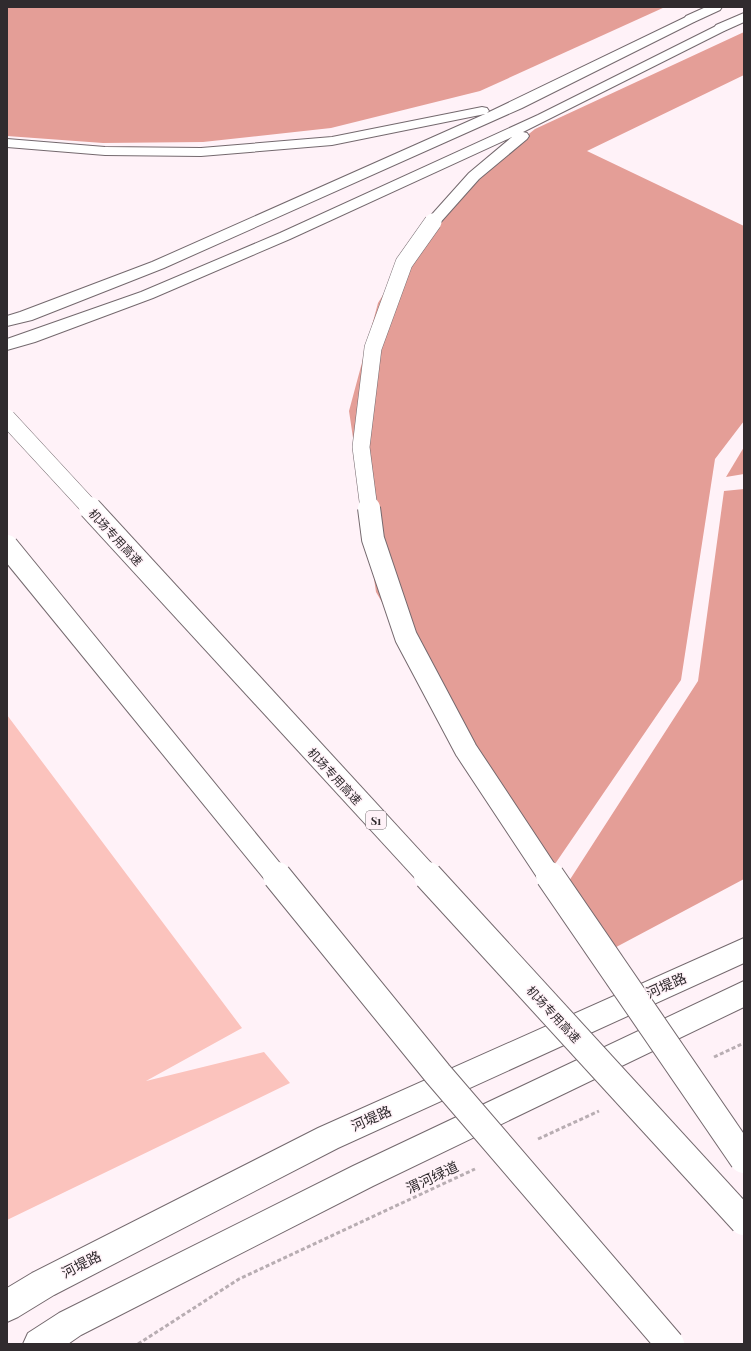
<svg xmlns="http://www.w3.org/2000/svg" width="751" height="1351" font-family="'Playfair Display','Noto Sans SC',serif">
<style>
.green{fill:#fbc3bd}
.forest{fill:#e49e97}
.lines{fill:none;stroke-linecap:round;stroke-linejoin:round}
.major-casing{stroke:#74696e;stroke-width:2}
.highway-casing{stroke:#74696e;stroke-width:2}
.path{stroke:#b8adb2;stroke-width:3;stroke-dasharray:4 2.5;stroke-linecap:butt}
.major{fill:#fff;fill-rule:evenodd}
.highway{fill:#fff;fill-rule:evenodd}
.highway-bridge-far3-casing{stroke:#74696e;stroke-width:14;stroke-linecap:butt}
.highway-bridge-far2-casing{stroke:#74696e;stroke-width:18;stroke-linecap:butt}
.highway-bridge-far1-casing{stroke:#74696e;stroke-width:24;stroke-linecap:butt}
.highway-bridge-casing{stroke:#74696e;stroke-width:30;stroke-linecap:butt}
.highway-bridge-far3{stroke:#fff;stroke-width:14}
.highway-bridge-far2{stroke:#fff;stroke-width:17}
.highway-bridge-far1{stroke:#fff;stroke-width:22}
.highway-bridge{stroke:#fff;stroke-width:28}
.labels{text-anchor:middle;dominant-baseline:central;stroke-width:3;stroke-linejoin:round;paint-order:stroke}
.shield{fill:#fff2f8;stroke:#6e676b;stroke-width:1}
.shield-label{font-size:11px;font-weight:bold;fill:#302b2e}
.street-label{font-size:12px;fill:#302b2e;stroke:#fff2f8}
.near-street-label{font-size:14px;fill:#302b2e;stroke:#fff2f8}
</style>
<rect width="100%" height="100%" fill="#fff2f8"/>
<polygon class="green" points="7,715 242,1028 146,1081 264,1052 290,1083 7,1220"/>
<g class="forest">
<polygon points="7,7 665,7 480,91 331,128 203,142 103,143 7,136"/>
<polygon points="744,32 744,75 587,151 744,226 744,421 715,459 681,680 544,880 376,592 349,411 378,303 437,208 535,129"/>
<polygon points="744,447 744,474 726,477"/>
<polygon points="744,489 744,879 605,953 560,895 698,681 724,491"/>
</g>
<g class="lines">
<g class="major-casing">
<g id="major">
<polygon points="706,7 722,7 720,10 694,22 686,22 684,19 686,16"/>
<polygon points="744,13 744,22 724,31 716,31 714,28 716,25"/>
<polygon points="744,938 744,963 338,1148 54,1295 18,1317 7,1322 7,1288 32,1273 318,1128"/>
<polygon points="744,981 744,1007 373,1186 81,1335 68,1344 23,1344 28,1333 59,1313 353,1166"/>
</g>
</g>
<g class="highway-casing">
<g id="highway">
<polygon points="690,15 694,16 696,19 694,22 522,108 164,268 32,320 7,326 7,316 20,312 152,262 485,114 332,145 201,156 105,155 7,147 7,139 105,147 201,148 332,137 482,107 487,108 489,111 487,113"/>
<polygon points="720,24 724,25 726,28 724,31 523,132 527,133 529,136 527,139 479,179 439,224 434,226 429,224 426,221 469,173 512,137 290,239 153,298 35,342 7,350 7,339 141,292 280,233 538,115"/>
</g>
</g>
<g class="path">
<polyline points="714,1057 744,1043"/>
<polyline points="538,1139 599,1111"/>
<polyline points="138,1344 239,1279 475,1169"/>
</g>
<use href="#major" class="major"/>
<use href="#highway" class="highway"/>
<g class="highway-bridge-far3-casing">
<polyline id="highway-bridge-far3" points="433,223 434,221"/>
</g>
<g class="highway-bridge-far2-casing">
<g id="highway-bridge-far2">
<polyline points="7,418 91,509"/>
<polyline points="369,509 361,447 373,348 404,263 433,222"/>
</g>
</g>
<g class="highway-bridge-far1-casing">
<g id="highway-bridge-far1">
<polyline points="90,508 429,877"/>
<polyline points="369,508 373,539 406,637 466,750 550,877"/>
<polyline points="7,546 277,877"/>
</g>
</g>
<g class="highway-bridge-casing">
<g id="highway-bridge">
<polyline points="277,876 438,1074 670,1344"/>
<polyline points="428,876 744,1221"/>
<polyline points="550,876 744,1159"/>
</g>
</g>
<use href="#highway-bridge-far3" class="highway-bridge-far3"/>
<use href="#highway-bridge-far2" class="highway-bridge-far2"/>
<use href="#highway-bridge-far1" class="highway-bridge-far1"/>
<use href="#highway-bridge" class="highway-bridge"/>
</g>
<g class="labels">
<rect class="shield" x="366" y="811" width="20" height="18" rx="3"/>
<g class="shield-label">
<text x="376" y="820">S1</text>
</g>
<g class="street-label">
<text transform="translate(116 537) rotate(47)">机场专用高速</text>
<text transform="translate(335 776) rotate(47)">机场专用高速</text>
<text transform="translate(554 1014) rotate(47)">机场专用高速</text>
</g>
<g class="near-street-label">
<text transform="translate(666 985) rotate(-24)">河堤路</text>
<text transform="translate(371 1118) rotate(-24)">河堤路</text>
<text transform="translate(432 1177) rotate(-25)">渭河绿道</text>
<text transform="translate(81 1264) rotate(-27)">河堤路</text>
</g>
</g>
<rect width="751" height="1351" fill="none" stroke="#302b2e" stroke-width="16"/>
</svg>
